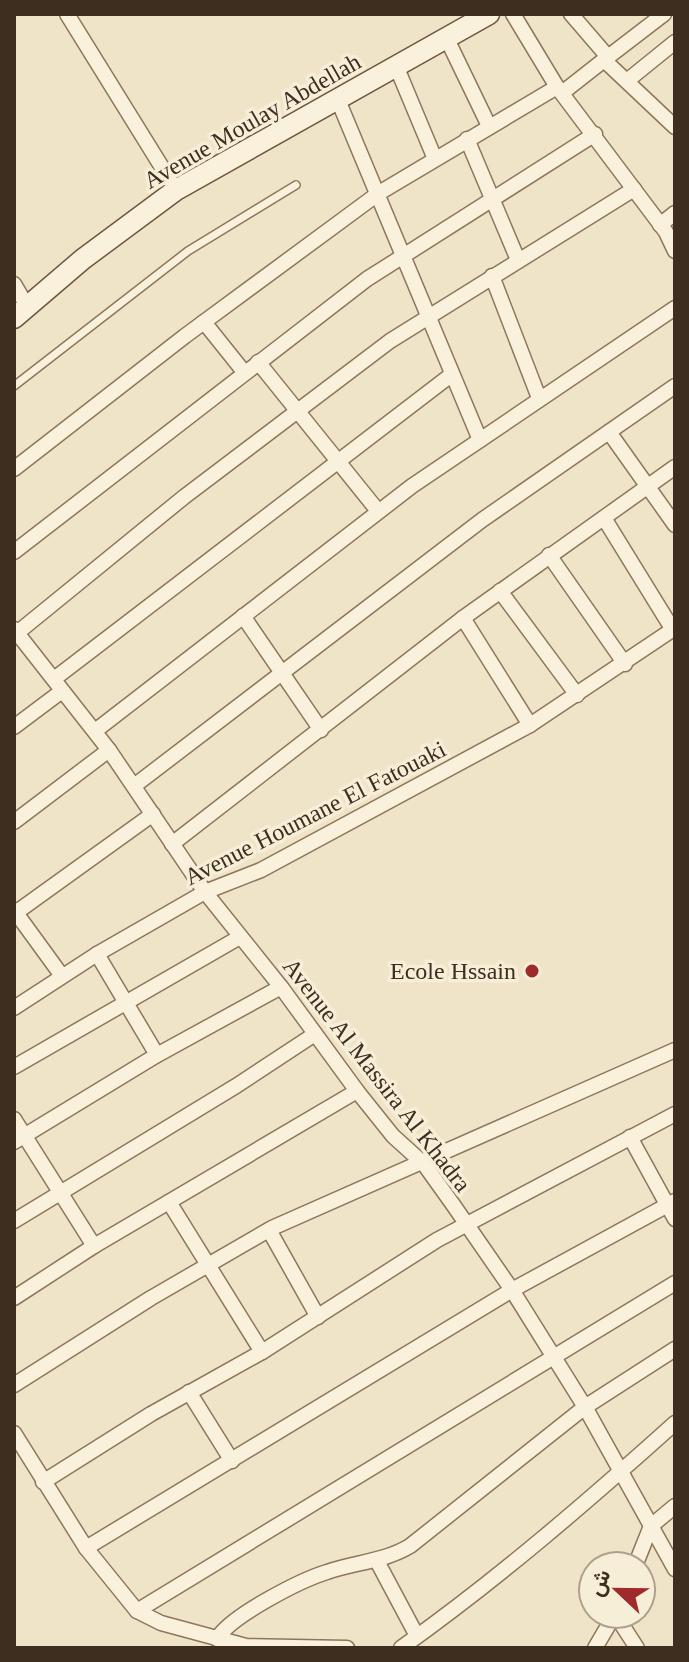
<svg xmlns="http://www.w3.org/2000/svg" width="689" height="1662" font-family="'Times New Roman',Vazirmatn,serif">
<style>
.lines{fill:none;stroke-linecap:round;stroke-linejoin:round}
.lane-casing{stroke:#8d765c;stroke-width:10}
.street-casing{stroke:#8d765c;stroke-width:17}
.secondary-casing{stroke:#6f573f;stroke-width:23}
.lane{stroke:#faf1dc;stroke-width:7}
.street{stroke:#faf1dc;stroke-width:14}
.secondary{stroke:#faf1dc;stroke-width:20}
.poi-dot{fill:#9e2a2b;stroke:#f7eed8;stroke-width:3}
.labels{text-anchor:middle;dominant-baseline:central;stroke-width:7;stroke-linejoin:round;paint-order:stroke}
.street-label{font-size:24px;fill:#3d2e20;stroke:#f7eed8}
.poi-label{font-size:24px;fill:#3d2e20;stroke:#f7eed8;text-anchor:end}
</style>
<rect width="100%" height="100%" fill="#f0e4c8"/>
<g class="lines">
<g class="lane-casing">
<polyline id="lane" points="14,386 188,251 296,185"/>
</g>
<g class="street-casing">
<g id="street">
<polyline points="67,14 176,190"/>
<polyline points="513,14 557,87 666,232 675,251"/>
<polyline points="571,14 608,57 604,60 675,127"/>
<polyline points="447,39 489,126"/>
<polyline points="608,57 664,14"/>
<polyline points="397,68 435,159"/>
<polyline points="628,80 675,42"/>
<polyline points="562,93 604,60"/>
<polyline points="338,100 480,440"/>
<polyline points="467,139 518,260"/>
<polyline points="660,225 675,213"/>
<polyline points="492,276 539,398"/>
<polyline points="14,284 27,306"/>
<polyline points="204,322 244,372"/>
<polyline points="258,362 378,511"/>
<polyline points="609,432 675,525"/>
<polyline points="14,469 185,336 379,193 557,87"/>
<polyline points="604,518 673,630"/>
<polyline points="14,552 367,279 595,134"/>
<polyline points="549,555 625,664"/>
<polyline points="500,591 577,695"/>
<polyline points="243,616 321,730"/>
<polyline points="463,618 530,725"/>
<polyline points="14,629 109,750 205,892 281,987 357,1091 393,1136 424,1164 454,1206 512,1290 585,1407 675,1569"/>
<polyline points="17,633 184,497 390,341 634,189"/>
<polyline points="54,679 451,375"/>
<polyline points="14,727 62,691"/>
<polyline points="95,731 412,486 675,308"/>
<polyline points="134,786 482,520 675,386"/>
<polyline points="14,822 109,750"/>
<polyline points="172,844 463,618 675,467"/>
<polyline points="14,910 62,976"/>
<polyline points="14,914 153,814"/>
<polyline points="97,954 157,1055"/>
<polyline points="14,1008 97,954 205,892 261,870 530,725 675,628"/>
<polyline points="14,1067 240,937"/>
<polyline points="14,1119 94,1246"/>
<polyline points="630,1137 675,1219"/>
<polyline points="14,1142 157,1055 281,987"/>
<polyline points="169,1202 262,1352"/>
<polyline points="14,1221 236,1086 315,1034"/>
<polyline points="269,1230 318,1317"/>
<polyline points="14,1298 94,1246 357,1091"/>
<polyline points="14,1385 151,1298 272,1228 675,1050"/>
<polyline points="189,1392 232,1461"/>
<polyline points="14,1433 86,1548 137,1611 161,1623 246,1646 347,1648"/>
<polyline points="43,1482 151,1414 262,1352 437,1240 675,1114"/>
<polyline points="86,1548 512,1290 675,1201"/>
<polyline points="377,1561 417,1636"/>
<polyline points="635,1566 651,1526 675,1506"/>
<polyline points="137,1611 675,1283"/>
<polyline points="615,1614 637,1648"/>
<path d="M 217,1639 C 230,1616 301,1580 327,1572 C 355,1562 383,1562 410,1546 L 585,1407 L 675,1349"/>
<path d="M 401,1648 C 498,1579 587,1502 675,1423"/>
<polyline points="595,1648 615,1614"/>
</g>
</g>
<g class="secondary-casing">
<polyline id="secondary" points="14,318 83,259 176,190 489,14"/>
</g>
<use href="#lane" class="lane"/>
<use href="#street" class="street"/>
<use href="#secondary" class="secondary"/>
</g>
<circle class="poi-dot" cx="532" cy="971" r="8"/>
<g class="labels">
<g class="street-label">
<text transform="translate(252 121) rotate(-30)">Avenue Moulay Abdellah</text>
<text transform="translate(315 813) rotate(-27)">Avenue Houmane El Fatouaki</text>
<text transform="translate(377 1075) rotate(52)">Avenue Al Massira Al Khadra</text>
</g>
<g class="poi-label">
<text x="516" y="971">Ecole Hssain</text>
</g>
</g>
<rect width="689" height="1662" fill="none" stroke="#3d2e20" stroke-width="32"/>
<g transform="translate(617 1590) rotate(292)"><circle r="38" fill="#f7eed8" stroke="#ada18e" stroke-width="2"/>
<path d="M0-6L14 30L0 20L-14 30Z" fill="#9e2a2b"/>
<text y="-12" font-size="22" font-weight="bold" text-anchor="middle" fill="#3d2e20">ش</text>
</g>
</svg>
